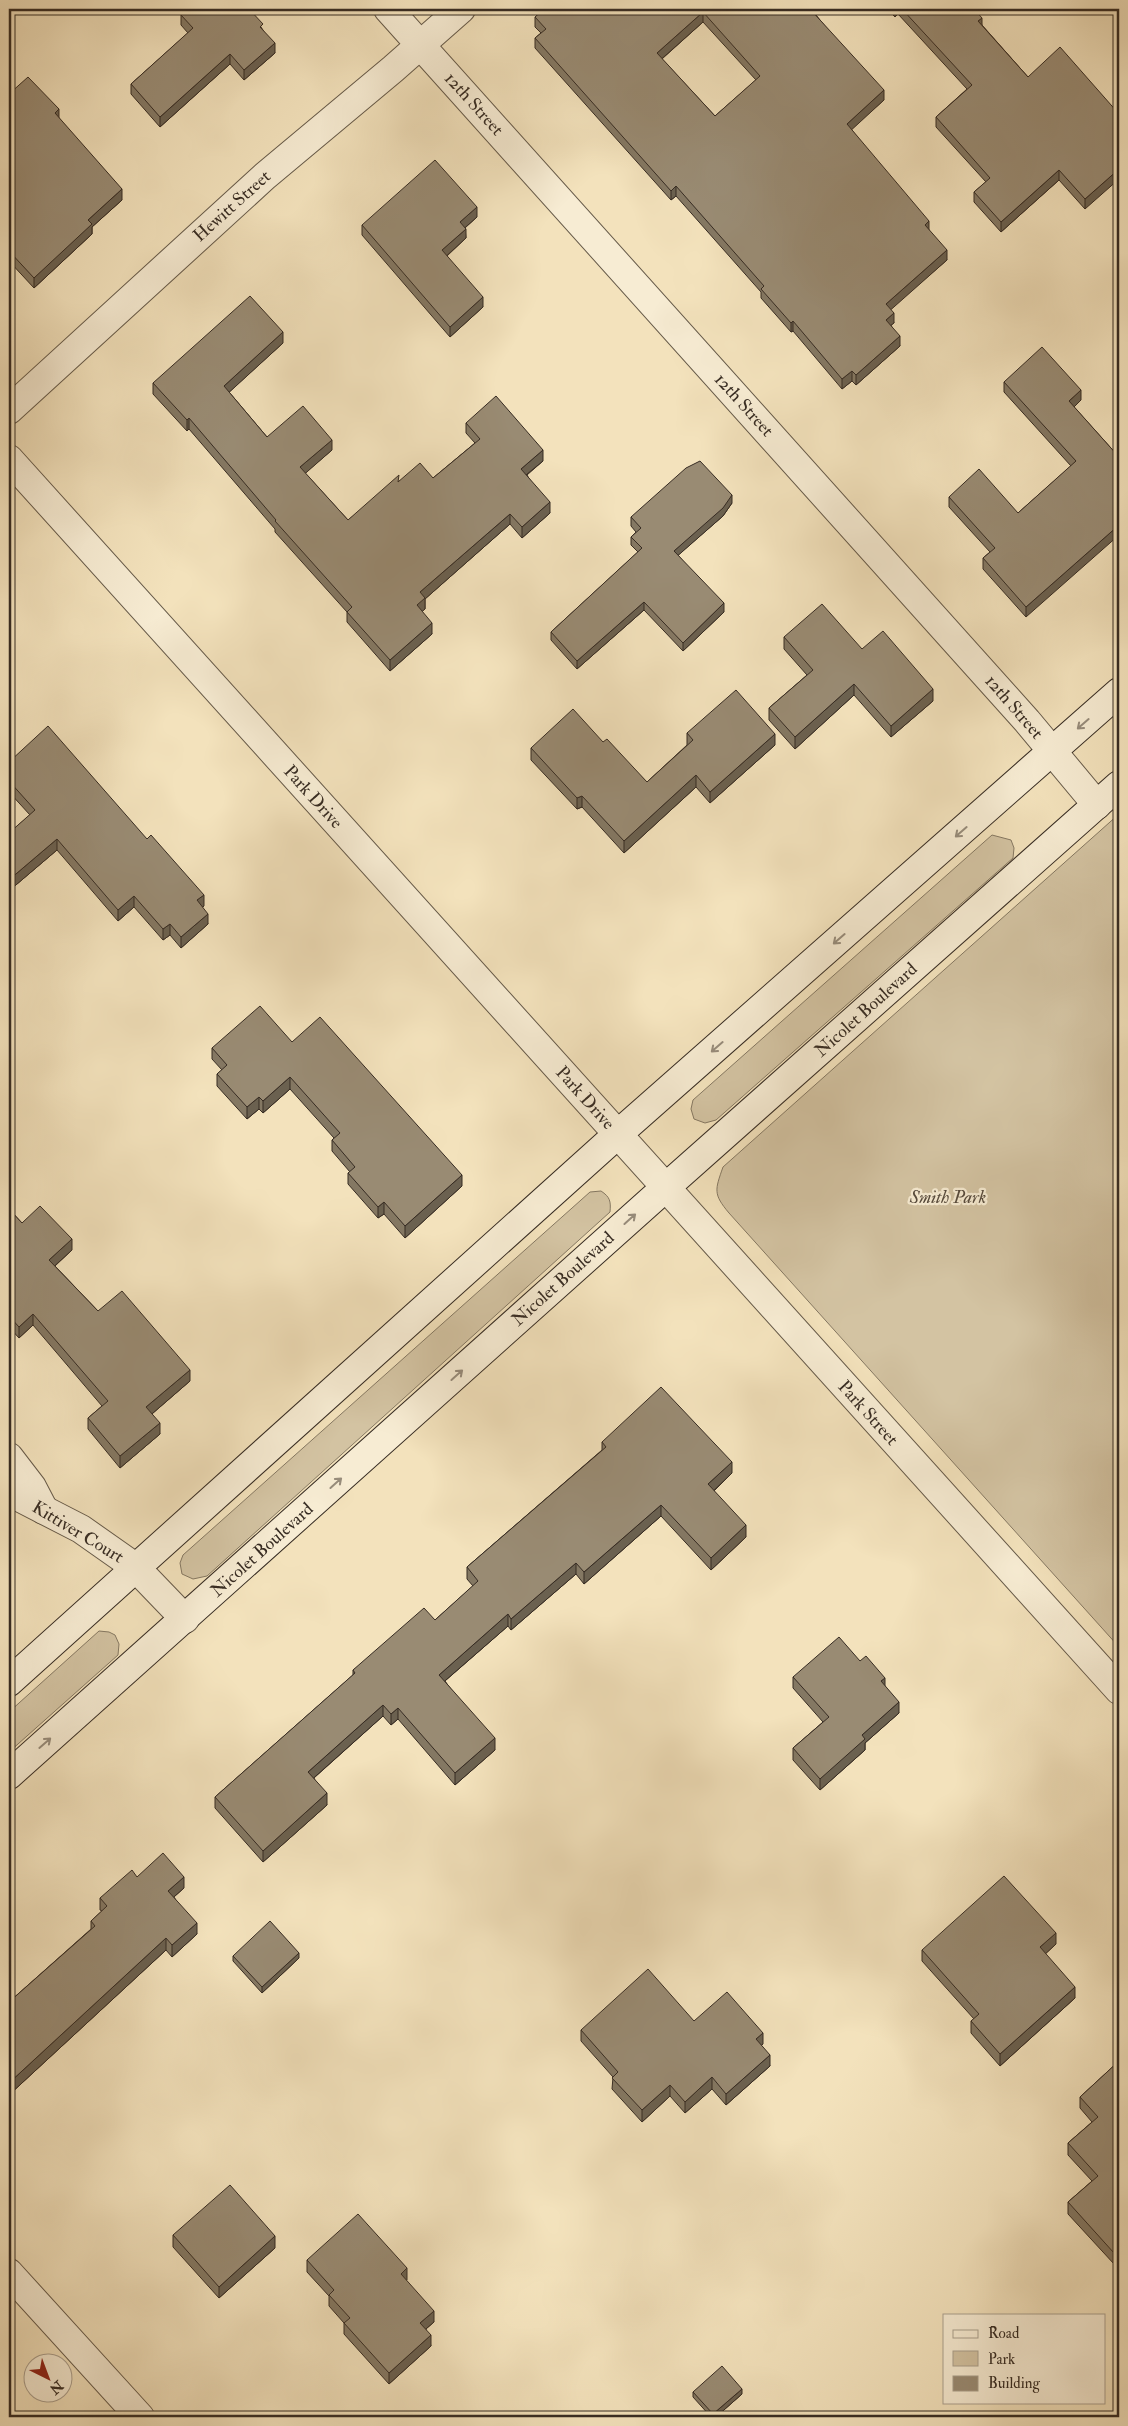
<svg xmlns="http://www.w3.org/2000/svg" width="1128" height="2426" font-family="'IM FELL Double Pica',serif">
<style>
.green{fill:#d3c3a2;stroke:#857862}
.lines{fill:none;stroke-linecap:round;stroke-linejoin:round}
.street-casing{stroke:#665a49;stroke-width:30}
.secondary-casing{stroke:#372c23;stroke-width:30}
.street{stroke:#f7ecd3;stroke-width:28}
.secondary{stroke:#f7ecd3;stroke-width:28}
.wall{fill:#847863;stroke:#372c23;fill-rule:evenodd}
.shaded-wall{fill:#6b6150;stroke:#372c23}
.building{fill:#998b73;stroke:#372c23;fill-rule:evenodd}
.oneway{stroke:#978c7b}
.labels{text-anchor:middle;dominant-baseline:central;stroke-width:4.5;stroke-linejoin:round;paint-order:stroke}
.street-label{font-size:18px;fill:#372c23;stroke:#f7ecd3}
.park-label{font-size:18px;font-style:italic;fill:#564a3c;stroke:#f7ecd3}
</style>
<rect width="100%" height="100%" fill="#f3e2bc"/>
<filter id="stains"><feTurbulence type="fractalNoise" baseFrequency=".004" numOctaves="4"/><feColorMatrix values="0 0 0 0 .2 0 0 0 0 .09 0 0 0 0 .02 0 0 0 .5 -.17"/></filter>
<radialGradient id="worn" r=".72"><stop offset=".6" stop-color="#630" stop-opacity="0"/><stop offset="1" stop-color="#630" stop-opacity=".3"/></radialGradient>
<g class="green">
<path d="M 1119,814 L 1119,1647 L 729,1213 C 713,1194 715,1190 723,1167 Z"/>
<polygon points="992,835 1011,840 1014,848 1013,858 716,1120 705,1123 694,1119 691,1109 693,1100"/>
<path d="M 601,1191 C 610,1197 611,1201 610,1212 L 207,1576 L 193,1579 L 182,1574 L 180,1563 L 183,1555 L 590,1192 Z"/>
<polygon points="99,1631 109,1632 115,1635 119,1644 118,1655 9,1752 9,1712"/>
</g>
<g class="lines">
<g class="street-casing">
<g id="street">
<polyline points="388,9 1027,721 1097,805"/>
<polyline points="9,410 265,176 393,69 461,9"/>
<polyline points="9,459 1119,1690"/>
<polyline points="9,1457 32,1487 44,1510"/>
<polyline points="9,1492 81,1529 135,1567 185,1619"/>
<polyline points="9,2273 140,2417"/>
</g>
</g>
<g class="secondary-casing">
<g id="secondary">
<polyline points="9,1682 618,1134 1119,692"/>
<polyline points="9,1775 665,1188 1119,785"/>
</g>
</g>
<use href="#street" class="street"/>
<use href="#secondary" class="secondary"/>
</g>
<g class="wall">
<polygon points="183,9 249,9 263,30 275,53 244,80 230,64 160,127 131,94 131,84 188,33 181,25 181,15 185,11"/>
<path d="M 544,9 L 748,14 L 812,10 L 884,100 L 851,129 L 929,230 L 947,260 L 890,309 L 894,323 L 891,325 L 900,346 L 856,385 L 852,381 L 842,389 L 793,331 L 791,332 L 761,298 L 761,292 L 676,196 L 671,200 L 535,48 L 535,38 L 541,33 L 535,27 L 535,17 ZM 703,22 L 756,80 L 715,116 L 662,59 Z"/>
<polygon points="887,9 974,9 982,25 1028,77 1119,114 1085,209 1059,180 1001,232 974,202 974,192 986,182 936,127 936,117 967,89 898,14 895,17"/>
<polygon points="9,94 59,118 122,200 92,227 92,234 34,288 9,261"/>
<polygon points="477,217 465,228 466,238 447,256 483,307 450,337 362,235 362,225"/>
<polygon points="283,343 229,392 267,437 332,450 305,473 348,520 399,481 433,478 475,443 466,433 466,423 543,461 527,475 550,513 522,538 510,524 425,599 425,609 422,611 432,634 390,671 347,622 347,612 275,532 275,529 189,429 187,431 153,394 153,383"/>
<polygon points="1004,382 1081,400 1074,407 1119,457 1026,617 983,569 983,558 990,552 949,507 949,497 1018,513 1071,466 1004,392"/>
<polygon points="732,503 723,516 678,555 724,612 683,651 644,610 577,669 551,640 551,632 638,552 631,545 631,537 636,532 631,526 631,517"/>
<polygon points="784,637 862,649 933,701 891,737 854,695 795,749 769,720 769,708 807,675 784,649"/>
<polygon points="687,733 775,745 710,803 696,787 624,853 582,807 577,809 531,760 531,748 603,742 647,782 687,745"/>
<polygon points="9,762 204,906 202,907 208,924 181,948 170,935 163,940 134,907 118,921 57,850 10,890 9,888 9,833 30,815 9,792"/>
<polygon points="292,1042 462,1186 405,1238 384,1214 378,1218 348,1184 348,1173 350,1172 332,1151 332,1140 334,1138 290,1089 263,1113 259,1109 247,1119 217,1086 217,1074 222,1070 212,1059 212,1048"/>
<polygon points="9,1209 22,1223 72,1250 55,1266 98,1311 190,1381 152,1414 160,1434 120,1468 88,1429 88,1418 102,1406 33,1325 19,1338 9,1327"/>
<polygon points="602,1442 732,1473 714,1491 746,1537 711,1570 661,1516 584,1584 576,1574 511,1630 508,1626 445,1681 495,1750 455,1785 398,1719 391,1725 383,1716 314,1778 327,1805 263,1862 215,1808 215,1797 353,1675 353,1670 435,1620 473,1586 467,1579 467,1567 602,1450"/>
<polygon points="860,1661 885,1686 899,1713 865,1743 865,1750 820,1790 793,1760 793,1748 823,1722 793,1688 793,1677"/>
<polygon points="137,1877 184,1888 174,1897 197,1934 172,1957 166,1950 9,2095 9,2002 91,1929 91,1921 102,1911 100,1910 100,1898"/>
<polygon points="1056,1944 1045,1954 1075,1998 1000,2066 971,2033 971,2021 974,2019 922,1961 922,1950"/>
<polygon points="233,1956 299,1958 262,1993 233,1961"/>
<polygon points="694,2021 763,2044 761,2045 770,2066 726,2105 712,2089 685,2113 670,2096 642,2122 612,2089 613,2077 581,2041 581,2030"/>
<polygon points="1119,2061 1114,2264 1068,2214 1068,2202 1092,2181 1068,2155 1068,2143 1092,2122 1080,2108 1080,2097"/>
<polygon points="173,2235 275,2248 219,2298 173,2247"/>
<polygon points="307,2260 407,2280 406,2280 434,2322 426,2329 431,2346 389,2384 344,2334 344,2323 329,2306 329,2296 307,2272"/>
<polygon points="693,2392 742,2394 716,2417 711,2417 693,2397"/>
</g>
<g class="shaded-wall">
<polygon points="895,9 898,9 898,14 895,17"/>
<polygon points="703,12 703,22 657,63 657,53"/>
<polygon points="982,18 982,27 978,21"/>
<polygon points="275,43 275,53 244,80 244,70"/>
<polygon points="230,54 230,64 160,127 160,117"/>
<polygon points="884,90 884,100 847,134 847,124"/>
<polygon points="59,109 59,120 55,113"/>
<polygon points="1119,169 1119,179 1085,209 1085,199"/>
<polygon points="1059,170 1059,180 1001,232 1001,222"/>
<polygon points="676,186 676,196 671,200 671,191"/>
<polygon points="122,189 122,200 92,227 92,234 34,288 34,278 88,220"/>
<polygon points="477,207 477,217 460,232 460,222"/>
<polygon points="929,221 929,231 925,225"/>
<polygon points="466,229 466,238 442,260 442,250"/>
<polygon points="947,250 947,260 886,314 886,304"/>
<polygon points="483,297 483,307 450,337 450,327"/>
<polygon points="894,313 894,323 886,329 886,320"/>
<polygon points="793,321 793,331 791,332 791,323"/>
<polygon points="283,332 283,343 224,397 224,386"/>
<polygon points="900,336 900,346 856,385 856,375"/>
<polygon points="852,371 852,381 842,389 842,379"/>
<polygon points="1081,390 1081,400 1069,412 1069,401"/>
<polygon points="189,418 189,429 187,431 187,420"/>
<polygon points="332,440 332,450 300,478 300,467"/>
<polygon points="543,450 543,461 521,479 521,469"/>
<polygon points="732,495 732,503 723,516 674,559 674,551"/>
<polygon points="550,502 550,513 522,538 522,527"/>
<polygon points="510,514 510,524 425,599 425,609 417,616 417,605 420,592"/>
<polygon points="1119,525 1119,535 1026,617 1026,607"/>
<polygon points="644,602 644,610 577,669 577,661"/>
<polygon points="724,603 724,612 683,651 683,643"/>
<polygon points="432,623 432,634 390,671 390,660"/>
<polygon points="854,684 854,695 795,749 795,737"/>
<polygon points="933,689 933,701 891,737 891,726"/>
<polygon points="775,734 775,745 710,803 710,792"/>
<polygon points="696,775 696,787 624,853 624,841"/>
<polygon points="582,796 582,807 577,809 577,798"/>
<polygon points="57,839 57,850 10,890 10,879"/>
<polygon points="204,895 204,906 197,911 197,900"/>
<polygon points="134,896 134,907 118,921 118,910"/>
<polygon points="208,914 208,924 181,948 181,937"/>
<polygon points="170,924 170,935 163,940 163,929"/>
<polygon points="290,1077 290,1089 263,1113 263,1101"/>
<polygon points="259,1097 259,1109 247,1119 247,1107"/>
<polygon points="462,1175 462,1186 405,1238 405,1226"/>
<polygon points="384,1202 384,1214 378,1218 378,1207"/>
<polygon points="72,1239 72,1250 49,1271 49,1260"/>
<polygon points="33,1314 33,1325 19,1338 19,1327"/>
<polygon points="190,1370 190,1381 146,1419 146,1407"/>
<polygon points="160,1423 160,1434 120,1468 120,1456"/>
<polygon points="732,1462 732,1473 708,1496 708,1484"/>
<polygon points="661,1505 661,1516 584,1584 584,1572"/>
<polygon points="746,1525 746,1537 711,1570 711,1558"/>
<polygon points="576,1563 576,1574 511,1630 511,1619"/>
<polygon points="508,1614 508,1626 439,1686 439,1675"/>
<polygon points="885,1678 885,1689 881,1681"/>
<polygon points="899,1702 899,1713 865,1743 865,1750 820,1790 820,1779 862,1735"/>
<polygon points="383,1705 383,1716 308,1783 308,1772"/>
<polygon points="398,1708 398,1719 391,1725 391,1714"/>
<polygon points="495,1738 495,1750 455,1785 455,1773"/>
<polygon points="327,1793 327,1805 263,1862 263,1851"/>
<polygon points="184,1877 184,1888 168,1902 168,1891"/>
<polygon points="197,1923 197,1934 172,1957 172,1945"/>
<polygon points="1056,1933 1056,1944 1040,1959 1040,1947"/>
<polygon points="166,1938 166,1950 9,2095 9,2083"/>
<polygon points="299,1953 299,1958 262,1993 262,1987"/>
<polygon points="1075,1987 1075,1998 1000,2066 1000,2054"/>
<polygon points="763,2033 763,2044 756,2050 756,2039"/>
<polygon points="770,2055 770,2066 726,2105 726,2094"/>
<polygon points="712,2077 712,2089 685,2113 685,2102"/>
<polygon points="670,2085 670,2096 642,2122 642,2110"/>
<polygon points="275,2236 275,2248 219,2298 219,2287"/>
<polygon points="1119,2248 1119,2259 1114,2264 1114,2253"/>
<polygon points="407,2268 407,2280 401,2285 401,2274"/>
<polygon points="434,2311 434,2322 420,2334 420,2323"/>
<polygon points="431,2335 431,2346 389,2384 389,2373"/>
<polygon points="742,2389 742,2394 716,2417 713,2417 713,2414"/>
</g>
<g class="building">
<polygon points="188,9 249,9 263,24 260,27 275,43 244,70 230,54 160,117 131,84 193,28 181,15"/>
<path d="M 544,9 L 744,9 L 748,14 L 754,9 L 810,9 L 884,90 L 847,124 L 929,221 L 925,225 L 947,250 L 886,304 L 894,313 L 886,320 L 900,336 L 856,375 L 852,371 L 842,379 L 793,321 L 791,323 L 761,289 L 764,286 L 676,186 L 671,191 L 535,38 L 546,29 L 535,17 ZM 703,12 L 760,76 L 715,116 L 657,53 Z"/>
<polygon points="902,9 974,9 982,18 978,21 1028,77 1060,47 1119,114 1119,169 1085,199 1059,170 1001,222 974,192 990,178 936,117 972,85"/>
<polygon points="28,77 59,109 55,113 122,189 88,220 92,224 34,278 9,251 9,94"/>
<polygon points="435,160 477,207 460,222 466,229 442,250 483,297 450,327 362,225"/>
<polygon points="250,296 283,332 224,386 267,437 303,406 332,440 300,467 348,520 399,475 398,482 420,463 433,478 480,439 466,423 496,396 543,450 521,469 550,502 522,527 510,514 420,592 425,598 417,605 432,623 390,660 347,612 352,607 275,521 276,520 189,418 187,420 153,383"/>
<polygon points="1042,347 1081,390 1069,401 1119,457 1119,525 1026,607 983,558 995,548 949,497 979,469 1018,513 1076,461 1004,382"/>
<polygon points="700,461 732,495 723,508 674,551 724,603 683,643 644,602 577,661 551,632 642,548 631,537 641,528 631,517 686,468"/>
<polygon points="822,604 862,649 883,631 933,689 891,726 854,684 795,737 769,708 813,670 784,637"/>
<polygon points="736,690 775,734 710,792 696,775 624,841 582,796 577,798 531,748 573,709 603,742 607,739 647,782 693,740 687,733"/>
<polygon points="48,726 147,839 151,835 204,895 197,900 208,914 181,937 170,924 163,929 134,896 118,910 57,839 10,879 9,878 9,833 35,810 9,781 9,762"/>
<polygon points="260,1006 292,1042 320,1017 462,1175 405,1226 384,1202 378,1207 348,1173 355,1167 332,1140 340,1133 290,1077 263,1101 259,1097 247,1107 217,1074 227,1065 212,1048"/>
<polygon points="40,1206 72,1239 49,1260 98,1311 122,1291 190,1370 146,1407 160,1423 120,1456 88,1418 108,1401 33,1314 19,1327 9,1316 9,1209 22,1223"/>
<polygon points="661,1387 732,1462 708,1484 746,1525 711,1558 661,1505 584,1572 576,1563 511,1619 508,1614 439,1675 495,1738 455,1773 398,1708 391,1714 383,1705 308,1772 327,1793 263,1851 215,1797 355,1673 353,1670 424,1608 435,1620 478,1581 467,1567 606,1447 602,1442"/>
<polygon points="839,1637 860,1661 866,1656 885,1678 881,1681 899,1702 862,1735 865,1739 820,1779 793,1748 829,1717 793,1677"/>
<polygon points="163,1853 184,1877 168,1891 197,1923 172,1945 166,1938 9,2083 9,2002 95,1926 91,1921 107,1906 100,1898 132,1870 137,1877"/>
<polygon points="1004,1876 1056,1933 1040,1947 1075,1987 1000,2054 971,2021 979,2014 922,1950"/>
<polygon points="270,1921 299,1953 262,1987 233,1956"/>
<polygon points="648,1969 694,2021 727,1992 763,2033 756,2039 770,2055 726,2094 712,2077 685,2102 670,2085 642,2110 612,2078 618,2072 581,2030"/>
<polygon points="1119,2061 1119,2248 1114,2253 1068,2202 1098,2176 1068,2143 1098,2117 1080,2097"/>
<polygon points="230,2185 275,2236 219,2287 173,2235"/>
<polygon points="358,2214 407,2268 401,2274 434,2311 420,2323 431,2335 389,2373 344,2323 350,2318 329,2295 334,2290 307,2260"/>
<polygon points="722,2366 742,2389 713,2414 693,2392"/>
</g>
<defs><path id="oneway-shaft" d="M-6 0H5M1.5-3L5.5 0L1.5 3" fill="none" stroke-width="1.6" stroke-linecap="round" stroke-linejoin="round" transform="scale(1.25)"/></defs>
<g class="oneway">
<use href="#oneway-shaft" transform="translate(1083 724) rotate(139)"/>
<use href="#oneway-shaft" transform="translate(961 832) rotate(139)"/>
<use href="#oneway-shaft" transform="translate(839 939) rotate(139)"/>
<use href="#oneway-shaft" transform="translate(717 1047) rotate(139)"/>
<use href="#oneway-shaft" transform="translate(630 1219) rotate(-42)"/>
<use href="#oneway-shaft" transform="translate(457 1375) rotate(-42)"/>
<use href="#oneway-shaft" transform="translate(336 1483) rotate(-42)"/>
<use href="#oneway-shaft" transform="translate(45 1743) rotate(-41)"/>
</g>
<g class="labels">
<g class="street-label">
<text transform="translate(474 104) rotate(48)">12th Street</text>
<text transform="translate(232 206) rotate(-42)">Hewitt Street</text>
<text transform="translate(744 405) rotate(48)">12th Street</text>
<text transform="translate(1014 707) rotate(49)">12th Street</text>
<text transform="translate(313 797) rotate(48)">Park Drive</text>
<text transform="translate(866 1010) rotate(-42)">Nicolet Boulevard</text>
<text transform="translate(585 1098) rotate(48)">Park Drive</text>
<text transform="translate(563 1279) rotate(-42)">Nicolet Boulevard</text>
<text transform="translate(868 1413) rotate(48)">Park Street</text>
<text transform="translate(78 1532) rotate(31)">Kittiver Court</text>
<text transform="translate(262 1550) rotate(-42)">Nicolet Boulevard</text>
</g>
<g class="park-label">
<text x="948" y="1197">Smith Park</text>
</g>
</g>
<rect width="1128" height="2426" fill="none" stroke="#f3e2bc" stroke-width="30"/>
<rect x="10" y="10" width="1108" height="2406" fill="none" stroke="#372c23" stroke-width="2.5"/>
<rect x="15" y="15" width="1098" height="2396" fill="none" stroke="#372c23"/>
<rect x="943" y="2314" width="162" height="90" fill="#f7ecd3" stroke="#aa9f8d"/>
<rect x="953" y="2330" width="25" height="8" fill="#f7ecd3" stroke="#aa9f8d"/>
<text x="988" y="2338" font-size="15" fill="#372c23">Road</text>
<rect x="953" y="2351" width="25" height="15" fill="#d3c3a2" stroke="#aa9f8d"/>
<text x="988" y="2364" font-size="15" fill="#372c23">Park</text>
<rect x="953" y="2376" width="25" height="15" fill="#998b73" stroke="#aa9f8d"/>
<text x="988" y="2388" font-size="15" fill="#372c23">Building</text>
<g transform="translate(48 2378) rotate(138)"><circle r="24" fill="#f7ecd3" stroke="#aa9f8d"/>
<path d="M0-4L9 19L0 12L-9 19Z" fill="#8f2418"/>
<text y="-8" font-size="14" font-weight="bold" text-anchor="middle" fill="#372c23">N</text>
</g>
<rect width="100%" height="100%" filter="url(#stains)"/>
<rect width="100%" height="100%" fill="url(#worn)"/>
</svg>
